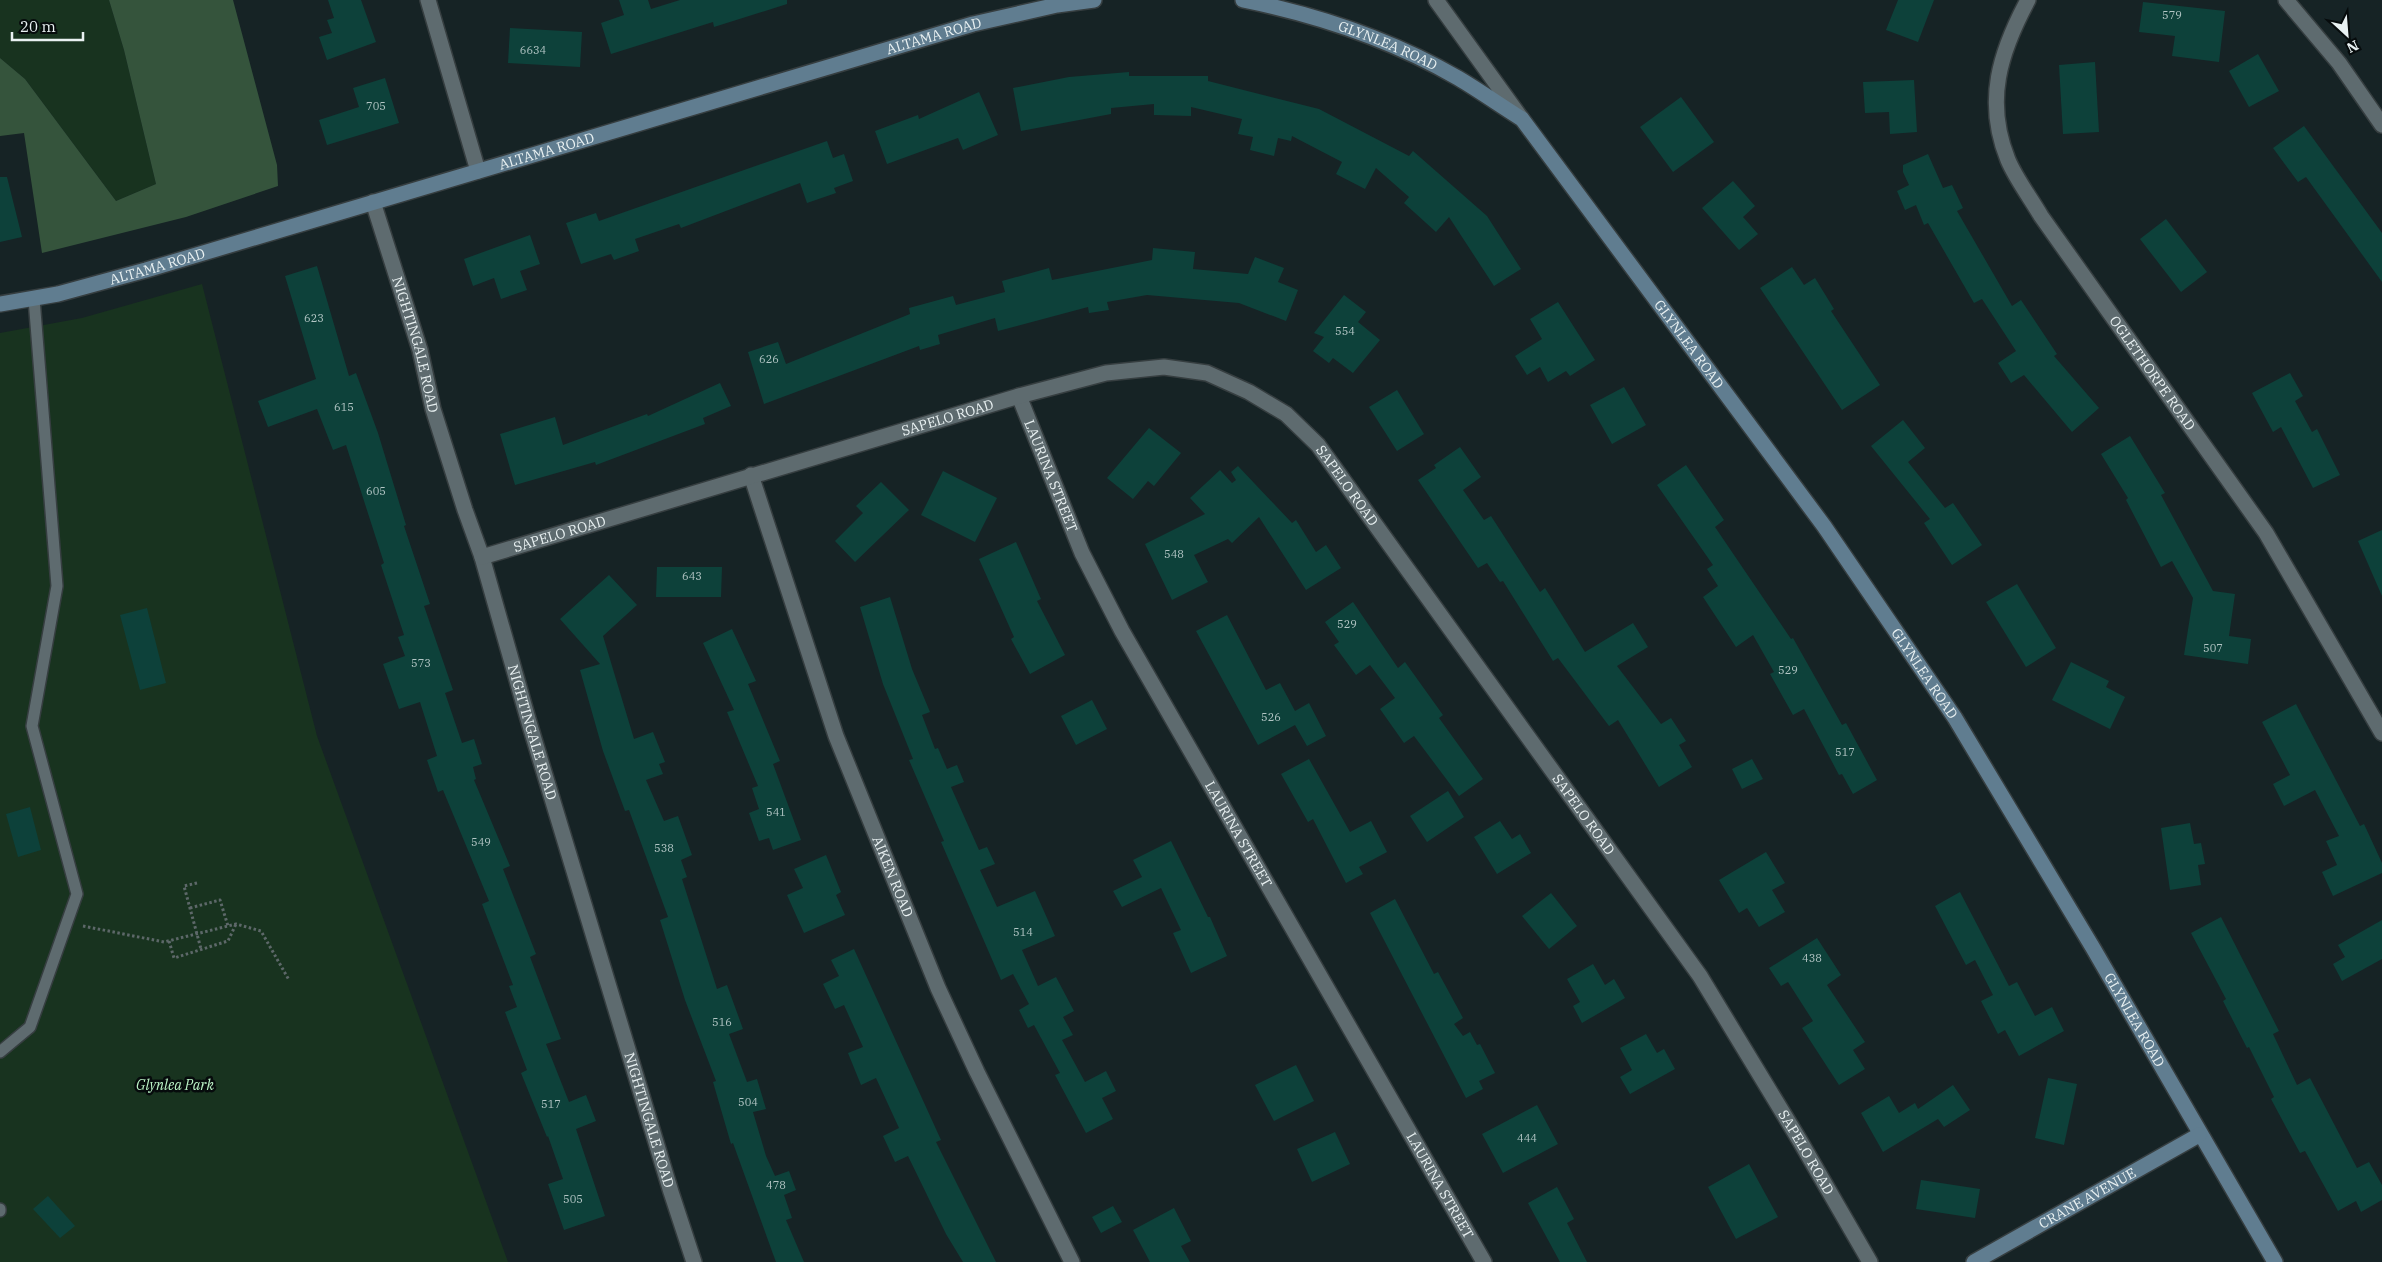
<svg xmlns="http://www.w3.org/2000/svg" width="2382" height="1262" font-family="'IBM Plex Serif',serif">
<style>
.green{fill:#18331f}
.forest{fill:#35543c}
.building{fill:#0d413a}
.lines{fill:none;stroke-linecap:round;stroke-linejoin:round}
.lane-casing{stroke:#363e40;stroke-width:14}
.street-casing{stroke:#363e40;stroke-width:18}
.secondary-casing{stroke:#363e40;stroke-width:18}
.path{stroke:#5d6869;stroke-width:3;stroke-dasharray:2.5 2.5;stroke-linecap:butt}
.lane{stroke:#5e6b6f;stroke-width:11}
.street{stroke:#5e6b6f;stroke-width:15}
.secondary{stroke:#607d90;stroke-width:15}
.labels{text-anchor:middle;dominant-baseline:central;stroke-width:5;stroke-linejoin:round;paint-order:stroke}
.number-label{font-size:11px;fill:#b2c5c4}
.street-label{font-size:14px;fill:#e9f1f2;stroke:#060b0c}
.park-label{font-size:14px;font-style:italic;fill:#bbf3c6;stroke:#060b0c}
</style>
<rect width="100%" height="100%" fill="#162325"/>
<g class="green">
<polygon points="0,0 109,0 124,50 156,184 116,201 25,79 0,58"/>
<polygon points="202,284 317,736 508,1262 0,1262 0,333 82,318"/>
</g>
<polygon class="forest" points="109,0 233,0 277,165 278,186 186,217 42,253 24,133 0,136 0,58 25,79 116,201 156,184 124,50"/>
<g class="building">
<polygon points="328,0 361,0 376,42 327,60 319,37 332,33 327,20 334,18"/>
<polygon points="619,0 648,0 651,9 680,0 787,0 787,4 714,27 713,22 611,54 601,23 624,15"/>
<polygon points="1898,0 1934,0 1918,42 1886,30"/>
<polygon points="2143,2 2225,11 2219,62 2172,56 2175,36 2139,32"/>
<polygon points="510,28 582,32 580,67 508,63"/>
<polygon points="2258,54 2279,91 2249,107 2229,71"/>
<polygon points="2095,62 2099,132 2063,134 2059,65"/>
<polygon points="1129,72 1129,76 1208,76 1208,81 1319,109 1409,156 1413,151 1487,216 1521,269 1494,286 1449,217 1436,232 1404,203 1409,197 1376,168 1365,189 1336,174 1342,162 1292,136 1291,141 1278,138 1274,156 1250,150 1253,137 1238,134 1242,119 1191,107 1191,116 1154,115 1154,104 1111,108 1111,114 1021,131 1013,88 1069,77"/>
<polygon points="385,78 399,123 327,145 319,120 359,107 353,88"/>
<polygon points="1914,80 1917,132 1890,134 1889,112 1865,113 1863,82"/>
<polygon points="979,92 998,135 963,150 958,138 887,164 875,131 918,115 919,119"/>
<polygon points="1681,97 1714,142 1673,172 1640,127"/>
<polygon points="2304,126 2382,233 2382,282 2306,177 2298,182 2273,148"/>
<polygon points="827,141 833,158 844,154 853,181 834,188 836,193 807,203 800,183 681,228 679,224 635,239 639,251 614,260 611,254 581,264 566,223 596,213 599,221"/>
<polygon points="1928,154 1943,188 1952,185 1963,208 1957,211 2012,306 2021,300 2057,354 2054,356 2099,408 2072,432 2024,375 2011,383 1998,363 2016,351 1982,299 1974,303 1928,223 1924,225 1916,205 1905,210 1897,191 1909,185 1903,172 1903,165"/>
<polygon points="0,177 7,177 22,237 0,242"/>
<polygon points="1733,181 1755,206 1743,217 1758,234 1739,250 1702,208"/>
<polygon points="2166,219 2207,272 2181,292 2140,239"/>
<polygon points="530,235 540,264 520,271 527,290 501,299 494,278 473,286 464,259"/>
<polygon points="1153,248 1195,252 1193,269 1248,274 1255,257 1284,268 1278,282 1298,290 1286,321 1239,303 1147,295 1107,302 1109,310 1089,313 1088,307 998,331 995,318 938,335 940,344 920,350 919,346 764,404 748,352 778,342 786,364 910,314 909,308 953,296 956,305 1005,292 1002,281 1049,268 1052,280 1152,260"/>
<polygon points="317,266 349,376 356,373 378,433 406,525 404,526 430,604 424,606 453,690 445,693 462,743 474,739 482,764 473,767 476,779 474,780 510,866 503,869 536,954 530,957 561,1039 546,1044 569,1102 586,1095 596,1121 576,1129 605,1216 564,1230 548,1184 563,1179 548,1136 547,1137 521,1073 527,1070 505,1012 517,1007 509,986 513,985 482,904 489,901 443,790 438,792 427,760 437,756 420,702 399,709 383,664 405,656 398,637 404,635 381,565 384,563 346,445 333,450 317,409 268,427 258,401 316,379 285,276"/>
<polygon points="1792,267 1804,285 1815,278 1834,309 1831,311 1880,385 1842,410 1760,288"/>
<polygon points="1344,295 1366,312 1358,322 1380,340 1353,373 1333,358 1329,363 1313,351 1324,337 1314,333"/>
<polygon points="1558,302 1595,360 1570,376 1566,371 1548,382 1540,367 1527,375 1515,356 1542,339 1530,319"/>
<polygon points="2290,373 2303,396 2295,401 2312,432 2317,429 2340,475 2313,488 2281,427 2273,432 2252,393"/>
<polygon points="720,383 731,406 703,418 705,424 596,465 595,462 515,485 500,434 555,417 563,445 647,414 648,416"/>
<polygon points="1624,387 1646,425 1612,444 1590,405"/>
<polygon points="1397,390 1424,434 1397,451 1369,407"/>
<polygon points="1903,420 1925,448 1908,462 1945,508 1953,503 1982,545 1952,565 1924,523 1930,519 1871,446"/>
<polygon points="1149,428 1181,453 1154,486 1148,481 1133,499 1107,478"/>
<polygon points="2130,436 2165,493 2161,495 2213,591 2235,594 2229,636 2251,639 2248,664 2184,655 2193,598 2172,561 2161,567 2126,500 2128,498 2101,454"/>
<polygon points="1460,447 1481,477 1463,490 1484,520 1491,516 1540,592 1545,588 1585,652 1633,623 1648,647 1617,666 1661,724 1671,718 1686,741 1679,745 1692,767 1659,787 1618,720 1609,726 1558,658 1553,661 1503,581 1500,582 1487,563 1478,568 1418,480 1436,468 1434,465"/>
<polygon points="1686,465 1724,520 1715,527 1791,639 1793,638 1842,725 1846,723 1877,780 1853,794 1842,774 1839,775 1804,709 1793,715 1770,674 1774,672 1753,635 1736,647 1703,597 1718,586 1707,569 1713,565 1657,485"/>
<polygon points="1238,466 1292,523 1296,520 1316,552 1326,545 1341,568 1306,590 1259,517 1232,543 1228,539 1194,555 1208,582 1172,600 1145,544 1205,514 1190,498 1220,470 1232,483 1236,480 1231,472"/>
<polygon points="943,471 997,498 975,542 921,515"/>
<polygon points="881,482 909,510 855,562 835,541 863,513 856,506"/>
<polygon points="2382,530 2382,596 2358,541"/>
<polygon points="1016,542 1041,599 1037,601 1065,655 1030,674 1011,639 1014,637 979,559"/>
<polygon points="657,567 722,567 721,597 656,597"/>
<polygon points="609,575 637,605 603,636 634,739 653,732 665,762 659,764 663,774 646,780 664,821 678,816 692,855 681,860 687,877 682,879 717,989 727,985 743,1029 729,1034 747,1082 757,1079 766,1109 753,1112 766,1156 775,1176 789,1171 796,1190 784,1195 792,1218 786,1220 804,1262 776,1262 773,1254 733,1143 731,1144 713,1082 716,1081 685,1000 660,920 668,917 629,810 625,811 603,751 580,670 600,664 560,619"/>
<polygon points="2017,584 2056,648 2026,667 1986,602"/>
<polygon points="890,597 912,669 930,712 922,715 935,749 938,748 947,769 957,765 964,782 951,787 979,850 987,847 995,864 980,870 997,907 1035,891 1055,936 1022,950 1038,986 1056,977 1074,1011 1063,1017 1073,1035 1062,1040 1085,1082 1106,1071 1116,1091 1102,1098 1113,1119 1086,1133 1055,1075 1060,1073 1034,1025 1028,1028 1019,1010 1029,1004 1013,974 1001,980 941,842 944,841 909,760 913,759 883,684 860,607"/>
<polygon points="1353,602 1398,668 1405,662 1443,715 1439,718 1483,779 1459,796 1414,736 1404,743 1380,709 1395,698 1370,665 1356,675 1334,645 1339,642 1325,622"/>
<polygon points="147,608 166,683 140,690 120,615"/>
<polygon points="1227,615 1266,690 1280,683 1295,711 1309,703 1326,736 1307,746 1295,725 1258,745 1196,631"/>
<polygon points="732,629 756,681 748,684 780,761 773,764 801,840 773,850 769,838 759,841 749,813 759,809 752,788 758,786 727,712 734,710 703,643"/>
<polygon points="2071,662 2109,681 2106,687 2125,697 2110,729 2052,700"/>
<polygon points="1092,700 1107,729 1076,745 1061,716"/>
<polygon points="2296,704 2360,826 2364,824 2382,863 2382,873 2333,896 2322,872 2337,865 2326,841 2339,836 2315,790 2284,806 2273,784 2290,775 2262,722"/>
<polygon points="1309,759 1350,832 1371,821 1387,852 1359,867 1363,874 1346,883 1313,819 1308,822 1281,774"/>
<polygon points="1752,759 1763,779 1742,789 1732,769"/>
<polygon points="1448,791 1464,817 1427,842 1410,816"/>
<polygon points="30,807 41,850 18,857 6,814"/>
<polygon points="1500,821 1512,839 1520,834 1531,853 1497,874 1474,837"/>
<polygon points="2190,823 2194,844 2201,843 2205,864 2198,865 2201,885 2170,890 2161,828"/>
<polygon points="1171,841 1208,917 1210,917 1227,956 1191,973 1173,933 1181,930 1161,888 1122,907 1113,891 1142,877 1133,860"/>
<polygon points="1766,852 1785,883 1772,890 1785,912 1759,927 1747,908 1739,913 1719,880"/>
<polygon points="826,855 841,892 836,895 845,915 804,933 787,895 803,888 794,869"/>
<polygon points="1960,892 2009,986 2017,982 2035,1016 2052,1007 2064,1031 2019,1056 2005,1030 1998,1034 1981,1001 1993,995 1975,960 1966,965 1935,906"/>
<polygon points="1551,893 1577,926 1549,949 1522,916"/>
<polygon points="1395,899 1434,974 1438,972 1463,1018 1454,1024 1463,1036 1470,1032 1477,1045 1480,1044 1495,1073 1479,1081 1483,1089 1466,1098 1370,913"/>
<polygon points="2221,917 2279,1031 2273,1034 2297,1085 2310,1078 2357,1168 2369,1162 2382,1185 2382,1200 2361,1212 2356,1201 2338,1211 2305,1151 2300,1153 2271,1099 2274,1097 2249,1047 2247,1048 2223,1001 2226,999 2191,933"/>
<polygon points="2382,920 2382,959 2342,981 2333,964 2345,957 2338,945"/>
<polygon points="1817,938 1841,975 1827,985 1865,1042 1853,1050 1865,1069 1839,1085 1802,1028 1813,1021 1788,982 1781,986 1769,968"/>
<polygon points="854,949 941,1140 936,1142 996,1262 963,1262 946,1234 908,1156 895,1162 883,1136 899,1128 876,1078 861,1085 848,1053 863,1047 844,1005 835,1009 823,984 839,976 831,960"/>
<polygon points="1593,964 1605,985 1614,979 1625,998 1582,1023 1573,1006 1580,1002 1567,979"/>
<polygon points="1646,1034 1657,1053 1664,1049 1675,1069 1630,1094 1620,1077 1632,1070 1620,1048"/>
<polygon points="1296,1065 1314,1101 1274,1121 1255,1085"/>
<polygon points="2048,1078 2077,1084 2064,1145 2035,1138"/>
<polygon points="1953,1085 1970,1110 1944,1127 1938,1119 1883,1152 1861,1113 1889,1096 1899,1113 1915,1103 1918,1109"/>
<polygon points="1537,1105 1558,1144 1503,1173 1482,1134"/>
<polygon points="1335,1132 1350,1164 1312,1182 1297,1149"/>
<polygon points="1749,1164 1778,1217 1736,1239 1708,1187"/>
<polygon points="1921,1180 1980,1189 1975,1218 1916,1209"/>
<polygon points="1557,1187 1574,1219 1567,1223 1587,1262 1560,1262 1528,1203"/>
<polygon points="48,1196 75,1226 60,1238 33,1209"/>
<polygon points="1113,1206 1122,1222 1101,1233 1092,1217"/>
<polygon points="1174,1208 1191,1241 1181,1246 1190,1262 1150,1262 1133,1230"/>
</g>
<g class="lines">
<g class="lane-casing">
<g id="lane">
<polyline points="0,1052 30,1027 77,894 32,726 57,586 34,299"/>
<polyline points="0,1209 0,1211"/>
</g>
</g>
<g class="street-casing">
<g id="street">
<polyline points="428,0 478,171"/>
<polyline points="1436,0 1521,118"/>
<path id="s1" d="M 2028,0 C 2000,52 1984,101 2008,160 C 2016,179 2030,197 2041,216 L 2266,533 L 2382,733"/>
<polyline points="2286,0 2339,63 2382,125"/>
<path id="s2" d="M 373,202 L 420,350 L 433,409 L 465,510 L 482,557 L 528,719 L 671,1192 L 694,1262"/>
<path id="s3" d="M 1019,396 L 1082,553 L 1122,631 L 1484,1262"/>
<path id="s4" d="M 751,475 L 836,736 L 938,988 L 977,1072 L 1072,1262"/>
<path id="s5" d="M 482,557 L 1019,396 L 1106,373 L 1164,367 L 1207,373 L 1249,392 L 1286,414 L 1318,445 L 1700,976 L 1800,1141 L 1870,1262"/>
</g>
</g>
<g class="secondary-casing">
<g id="secondary">
<path id="s6" d="M 1243,0 C 1317,15 1392,40 1458,78 C 1480,91 1501,106 1522,119 L 1824,526 L 1955,718 L 2093,948 L 2275,1262"/>
<path id="s7" d="M 0,304 L 58,294 L 146,270 L 973,24 L 1057,5 L 1094,0"/>
<path id="s8" d="M 1974,1262 L 2199,1135"/>
</g>
</g>
<g class="path">
<polyline points="197,883 184,886 201,949"/>
<polyline points="190,908 220,900 228,926"/>
<polyline points="83,926 164,942 236,924 261,931 289,980"/>
<polyline points="169,941 174,958 228,941 236,924"/>
</g>
<use href="#lane" class="lane"/>
<use href="#street" class="street"/>
<use href="#secondary" class="secondary"/>
</g>
<g class="labels">
<g class="number-label">
<text x="2172" y="15">579</text>
<text x="533" y="50">6634</text>
<text x="376" y="106">705</text>
<text x="314" y="318">623</text>
<text x="1345" y="331">554</text>
<text x="769" y="359">626</text>
<text x="344" y="407">615</text>
<text x="376" y="491">605</text>
<text x="1174" y="554">548</text>
<text x="692" y="576">643</text>
<text x="1347" y="624">529</text>
<text x="2213" y="648">507</text>
<text x="421" y="663">573</text>
<text x="1788" y="670">529</text>
<text x="1271" y="717">526</text>
<text x="1845" y="752">517</text>
<text x="776" y="812">541</text>
<text x="481" y="842">549</text>
<text x="664" y="848">538</text>
<text x="1023" y="932">514</text>
<text x="1812" y="958">438</text>
<text x="722" y="1022">516</text>
<text x="748" y="1102">504</text>
<text x="551" y="1104">517</text>
<text x="1527" y="1138">444</text>
<text x="776" y="1185">478</text>
<text x="573" y="1199">505</text>
</g>
<g class="street-label">
<text stroke="none"><textPath href="#s7" startOffset="972">ALTAMA ROAD</textPath></text>
<text stroke="none"><textPath href="#s6" startOffset="152">GLYNLEA ROAD</textPath></text>
<text stroke="none"><textPath href="#s7" startOffset="568">ALTAMA ROAD</textPath></text>
<text stroke="none"><textPath href="#s7" startOffset="162">ALTAMA ROAD</textPath></text>
<text stroke="none"><textPath href="#s6" startOffset="586">GLYNLEA ROAD</textPath></text>
<text stroke="none"><textPath href="#s2" startOffset="149">NIGHTINGALE ROAD</textPath></text>
<text stroke="none"><textPath href="#s1" startOffset="425">OGLETHORPE ROAD</textPath></text>
<text stroke="none"><textPath href="#s5" startOffset="486">SAPELO ROAD</textPath></text>
<text stroke="none"><textPath href="#s3" startOffset="86">LAURINA STREET</textPath></text>
<text stroke="none"><textPath href="#s5" startOffset="936">SAPELO ROAD</textPath></text>
<text stroke="none"><textPath href="#s5" startOffset="81">SAPELO ROAD</textPath></text>
<text stroke="none"><textPath href="#s6" startOffset="991">GLYNLEA ROAD</textPath></text>
<text stroke="none"><textPath href="#s2" startOffset="554">NIGHTINGALE ROAD</textPath></text>
<text stroke="none"><textPath href="#s5" startOffset="1341">SAPELO ROAD</textPath></text>
<text stroke="none"><textPath href="#s3" startOffset="491">LAURINA STREET</textPath></text>
<text stroke="none"><textPath href="#s4" startOffset="426">AIKEN ROAD</textPath></text>
<text stroke="none"><textPath href="#s6" startOffset="1396">GLYNLEA ROAD</textPath></text>
<text stroke="none"><textPath href="#s2" startOffset="959">NIGHTINGALE ROAD</textPath></text>
<text stroke="none"><textPath href="#s5" startOffset="1746">SAPELO ROAD</textPath></text>
<text stroke="none"><textPath href="#s3" startOffset="896">LAURINA STREET</textPath></text>
<text stroke="none"><textPath href="#s8" startOffset="130">CRANE AVENUE</textPath></text>
</g>
<g class="park-label">
<text x="175" y="1085">Glynlea Park</text>
</g>
</g>
<g transform="translate(2347 35) rotate(154)" stroke="#060b0c" stroke-width="4" paint-order="stroke">
<path d="M0-4L9 19L0 12L-9 19Z" fill="#e9f1f2"/>
<text y="-8" font-size="14" font-weight="bold" text-anchor="middle" fill="#e9f1f2">N</text>
</g>
<path d="M12 32v8h71v-8" fill="none" stroke="#e9f1f2" stroke-width="2.5"/>
<text x="20" y="32" font-size="15" fill="#e9f1f2" stroke="#060b0c" stroke-width="4" paint-order="stroke">20 m</text>
</svg>
